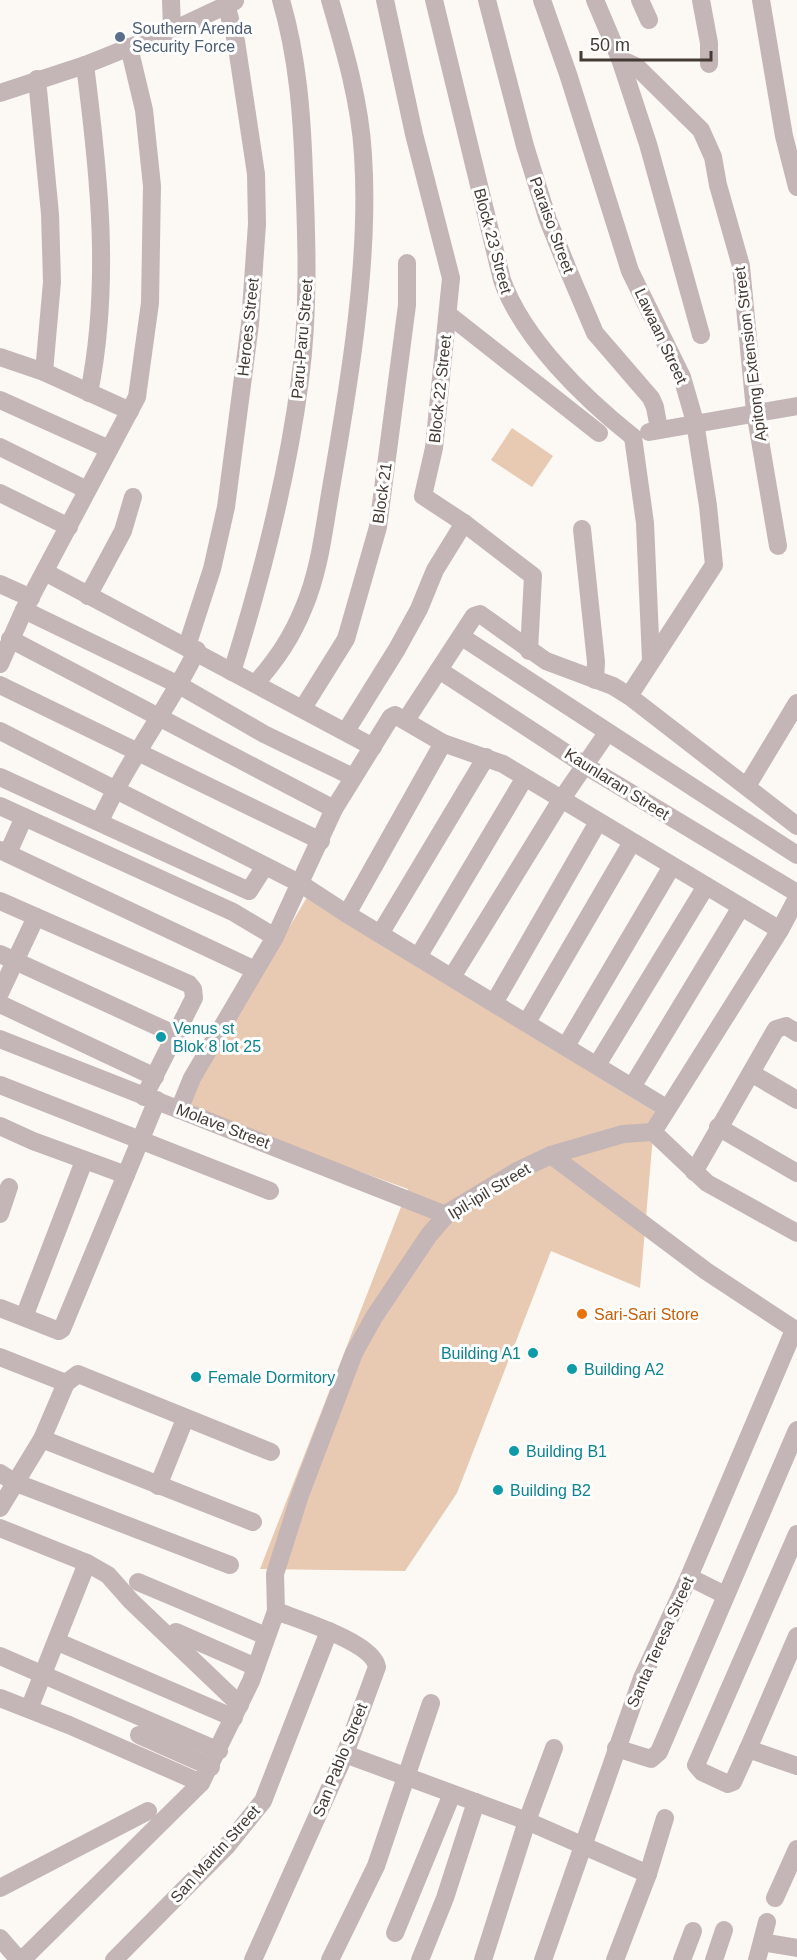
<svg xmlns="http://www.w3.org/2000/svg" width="797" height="1960" font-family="Arial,sans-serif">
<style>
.green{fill:#e8c9b1}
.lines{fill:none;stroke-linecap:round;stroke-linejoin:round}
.minor{stroke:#c4b6b7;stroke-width:18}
.service-dot{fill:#5c6f8a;stroke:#fff;stroke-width:2}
.culture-dot{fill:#0f9aa8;stroke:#fff;stroke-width:2}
.food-dot{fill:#e8710a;stroke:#fff;stroke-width:2}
.labels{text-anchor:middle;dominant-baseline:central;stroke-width:6;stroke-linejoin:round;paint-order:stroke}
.service-label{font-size:16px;fill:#4e5e75;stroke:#fff;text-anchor:start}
.street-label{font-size:16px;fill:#443b34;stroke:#fff}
.culture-label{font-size:16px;fill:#0d838f;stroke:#fff;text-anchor:start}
.food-label{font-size:16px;fill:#c56008;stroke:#fff;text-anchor:start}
</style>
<rect width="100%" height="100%" fill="#fcf8f4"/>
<g class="green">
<polygon points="512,428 553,456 532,487 491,460"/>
<polygon points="307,897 655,1112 640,1288 551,1251 457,1493 405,1571 260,1569 408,1189 184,1108"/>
</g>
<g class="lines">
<g class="minor">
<polyline points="171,0 172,30"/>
<path d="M 434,0 L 502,280 C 523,339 584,398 633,437"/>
<polyline points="487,0 525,146 548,220 569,272 595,333 651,398 655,407 659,429"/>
<polyline points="542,0 568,74 630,271 682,377 695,422 708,506 714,565 629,696"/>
<polyline points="595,0 620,59 648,144 701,335"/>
<polyline points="640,0 649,20"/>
<polyline points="701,0 709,43 709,64"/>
<polyline points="761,0 784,136 797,187"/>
<polyline points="620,59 637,67 701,130 713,157 718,185 741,266 755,411 778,546"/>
<path d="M 85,65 C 99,174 111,284 89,393"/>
<polyline points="37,79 50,214 52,282 44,372"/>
<polyline points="0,93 85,65 180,27 235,1"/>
<polyline points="449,315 599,433"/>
<polyline points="0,357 44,372 130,411"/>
<polyline points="0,400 109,449"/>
<polyline points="649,432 797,406"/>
<polyline points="633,437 645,523 651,660"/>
<polyline points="0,447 87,490"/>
<polyline points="0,493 69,527"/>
<polyline points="464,523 533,576 529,651"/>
<polyline points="582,529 596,662 595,680"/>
<polyline points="45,572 373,747"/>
<polyline points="0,584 31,598"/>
<polyline points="88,596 123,531 133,497"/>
<polyline points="24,610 179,685 264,734 353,777"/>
<polyline points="462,637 797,855"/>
<polyline points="10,639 334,809"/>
<polyline points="187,646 212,569 226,507 250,324 257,224 256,174 236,41 226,4"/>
<polyline points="0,664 24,610 137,397 150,303 152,186 144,110 129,47"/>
<polyline points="439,670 586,766 797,893"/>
<path d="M 232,672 C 262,576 287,480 300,380 C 309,312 307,243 304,175 C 302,116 298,58 281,0"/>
<path d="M 256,683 C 277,659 292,637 304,607 C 320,569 324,528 331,488 C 349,385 370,260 363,155 C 360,102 345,51 330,0"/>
<polyline points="0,685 321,841"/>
<polyline points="303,708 346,639 378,527 407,305 407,263"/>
<polyline points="406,720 474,616 480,614 546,661 613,686 629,696 797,826"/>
<polyline points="0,731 301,884 347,914 443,743"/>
<polyline points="346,731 397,649 419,609 435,570 464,523 423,496 434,448 451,278 414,134 385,0"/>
<polyline points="0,777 249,891 265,866"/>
<polyline points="747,786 797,703"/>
<polyline points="0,806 233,912 275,937"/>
<path d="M 100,821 C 127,762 168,709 197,650"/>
<polyline points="0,850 255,970"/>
<polyline points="8,853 24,817"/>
<polyline points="0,901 189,984 193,989 194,998 144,1097"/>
<polyline points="347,914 666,1108"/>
<polyline points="380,934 486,757"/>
<polyline points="0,954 176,1035"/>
<polyline points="418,957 524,779"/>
<polyline points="452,977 561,800 607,733"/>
<polyline points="0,993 36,917"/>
<polyline points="494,1003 598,822"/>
<polyline points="0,1004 155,1077"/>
<polyline points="527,1022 632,842"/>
<polyline points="0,1039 446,1215"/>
<polyline points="566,1046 672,866"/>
<polyline points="597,1065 706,886"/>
<polyline points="751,1073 797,1100"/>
<polyline points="0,1085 270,1191"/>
<polyline points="632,1087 741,907"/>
<polyline points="179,1110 192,1078 275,937 334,809 391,717 395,715 443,743 503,764 780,930"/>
<polyline points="0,1126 33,1141 126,1175"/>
<polyline points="718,1127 797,1173"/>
<polyline points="653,1132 780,930 797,898"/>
<polyline points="653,1132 707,1183 797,1233"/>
<polyline points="551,1155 706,1271 797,1331"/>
<polyline points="694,1172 776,1029 786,1026 797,1033"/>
<polyline points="0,1214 9,1187"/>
<polyline points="0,1308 59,1331 62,1329 157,1100"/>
<polyline points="24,1317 84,1161"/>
<polyline points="0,1357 66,1383"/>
<polyline points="42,1439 253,1522"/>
<polyline points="0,1473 14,1482 230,1565"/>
<polyline points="158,1486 185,1419"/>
<polyline points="0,1508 42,1439 66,1383 78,1374 271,1452"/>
<polyline points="0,1528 87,1563 108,1575 131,1601 240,1705"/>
<polyline points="689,1577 725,1595"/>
<polyline points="138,1582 266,1636"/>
<polyline points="276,1611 275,1574 300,1495 354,1353 374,1317 429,1235 449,1212 517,1171 551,1155 623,1134 653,1132"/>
<polyline points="176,1632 256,1667"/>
<polyline points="797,1636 748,1749 797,1766"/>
<polyline points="58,1642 234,1718"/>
<polyline points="0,1656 219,1751"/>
<polyline points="0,1698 69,1725 201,1783"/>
<polyline points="29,1709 87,1563"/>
<polyline points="139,1735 211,1767"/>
<polyline points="616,1748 651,1759 659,1752 797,1430"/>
<polyline points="748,1749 733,1782 728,1784 702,1772 696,1765 797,1534"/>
<polyline points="345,1754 527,1821 648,1874"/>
<polyline points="0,1888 148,1811"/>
<polyline points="775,1898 797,1849"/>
<polyline points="395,1933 452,1794"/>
<polyline points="0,1938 19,1960"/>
<polyline points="762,1942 797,1948"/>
<polyline points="22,1960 201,1783 251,1681 276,1611"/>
<polyline points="114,1960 226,1847 263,1801 329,1631"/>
<path d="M 253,1960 L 345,1754 L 377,1667 C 373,1642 299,1620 276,1611"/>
<polyline points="330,1960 376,1866 431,1703"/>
<polyline points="420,1960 445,1898 476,1802"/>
<polyline points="483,1960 527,1821 554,1748"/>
<polyline points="543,1960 642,1678 689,1577 794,1330"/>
<polyline points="615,1960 648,1874 665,1818"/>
<polyline points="682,1960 693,1931"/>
<polyline points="714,1960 724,1930"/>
<polyline points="757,1960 767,1922"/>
</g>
</g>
<circle class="service-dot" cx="120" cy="37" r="6"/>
<g class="culture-dot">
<circle cx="161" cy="1037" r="6"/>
<circle cx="533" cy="1353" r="6"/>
<circle cx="572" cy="1369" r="6"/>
<circle cx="196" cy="1377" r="6"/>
<circle cx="514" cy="1451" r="6"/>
<circle cx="498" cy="1490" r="6"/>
</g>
<circle class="food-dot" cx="582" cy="1314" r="6"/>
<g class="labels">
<g class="service-label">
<text x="132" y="28">Southern Arenda<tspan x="132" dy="18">Security Force</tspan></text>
</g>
<g class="street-label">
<text transform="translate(552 225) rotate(70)">Paraiso Street</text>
<text transform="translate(493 241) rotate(75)">Block 23 Street</text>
<text transform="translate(248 327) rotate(-84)">Heroes Street</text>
<text transform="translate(661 336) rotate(65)">Lawaan Street</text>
<text transform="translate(302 339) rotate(-85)">Paru-Paru Street</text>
<text transform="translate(750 354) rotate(-97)">Apitong Extension Street</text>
<text transform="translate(440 389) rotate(-84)">Block 22 Street</text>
<text transform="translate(382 493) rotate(-82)">Block 21</text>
<text transform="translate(617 784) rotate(32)">Kaunlaran Street</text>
<text transform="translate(223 1126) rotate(21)">Molave Street</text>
<text transform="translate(489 1191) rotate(-31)">Ipil-ipil Street</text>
<text transform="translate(660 1642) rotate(-66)">Santa Teresa Street</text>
<text transform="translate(340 1760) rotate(-68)">San Pablo Street</text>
<text transform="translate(215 1854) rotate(-48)">San Martin Street</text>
</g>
<g class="culture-label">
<text x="173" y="1028">Venus st<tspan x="173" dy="18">Blok 8 lot 25</tspan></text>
<text x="521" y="1353" text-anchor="end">Building A1</text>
<text x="584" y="1369">Building A2</text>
<text x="208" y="1377">Female Dormitory</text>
<text x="526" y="1451">Building B1</text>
<text x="510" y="1490">Building B2</text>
</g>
<g class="food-label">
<text x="594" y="1314">Sari-Sari Store</text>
</g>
</g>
<path d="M581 51v9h130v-9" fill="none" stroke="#443b34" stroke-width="3"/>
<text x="590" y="51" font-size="18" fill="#443b34" stroke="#ffffff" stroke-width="4.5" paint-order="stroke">50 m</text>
</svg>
